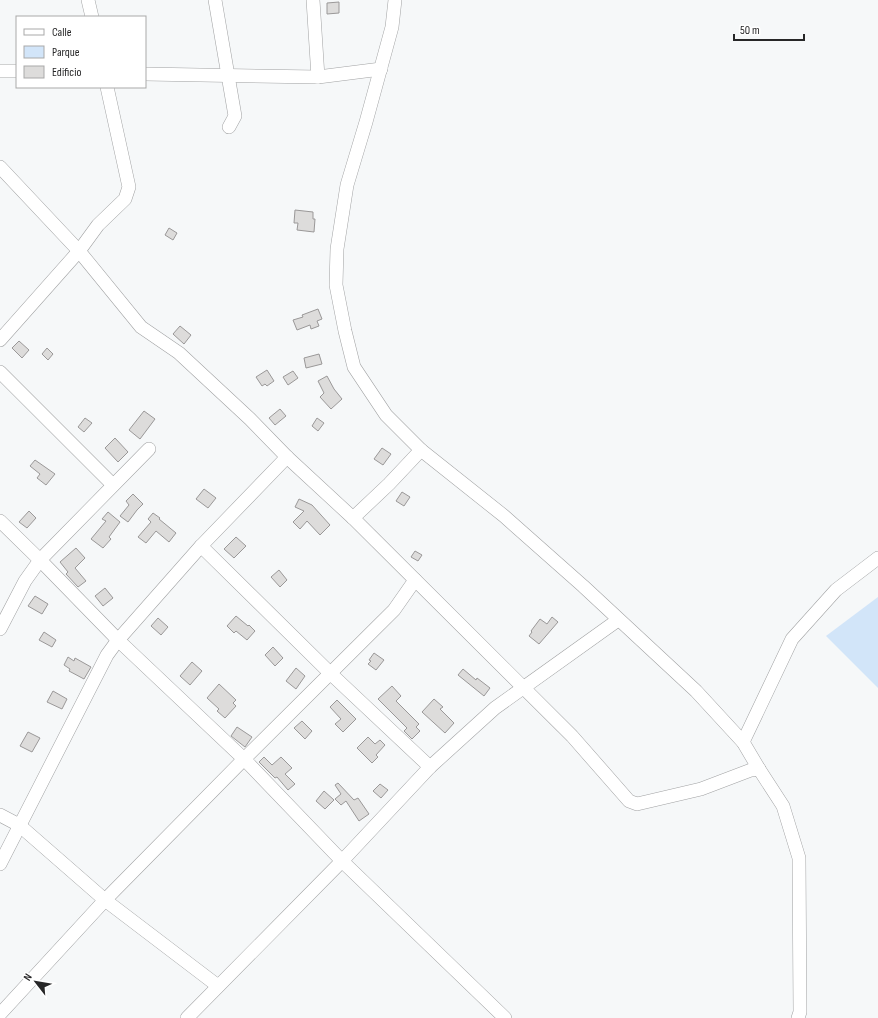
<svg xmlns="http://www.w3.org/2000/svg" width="878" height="1018" font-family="'Sofia Sans Condensed',sans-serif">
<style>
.green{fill:#d2e5f9}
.building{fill:#dddcdb;stroke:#9a9898}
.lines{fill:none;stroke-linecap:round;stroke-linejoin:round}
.minor-casing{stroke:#a1a2a3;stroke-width:14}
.minor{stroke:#fff;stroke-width:13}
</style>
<rect width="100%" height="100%" fill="#f6f8f9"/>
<polygon class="green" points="878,597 878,688 826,636"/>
<g class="building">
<polygon points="339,2 339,13 327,14 327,3"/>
<polygon points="295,210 313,212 313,219 315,219 314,232 297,230 298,223 294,223"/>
<polygon points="169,228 177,233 173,240 165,235"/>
<polygon points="318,309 322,319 317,321 319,326 311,329 310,325 297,330 293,320 303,317 302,315"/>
<polygon points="180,326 191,335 184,344 173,334"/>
<polygon points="19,341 29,350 22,358 12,348"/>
<polygon points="47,348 53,354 48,360 42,354"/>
<polygon points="319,354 322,364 306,368 304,358"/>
<polygon points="267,370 274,381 267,386 265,384 262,386 256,377"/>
<polygon points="293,371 298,378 288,385 283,377"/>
<polygon points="327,376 334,389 342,399 331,409 320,397 324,393 318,381"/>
<polygon points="280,409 286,416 275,425 269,418"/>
<polygon points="144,411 155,419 140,439 129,430"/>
<polygon points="85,418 92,423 84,432 78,427"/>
<polygon points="317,418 324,423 318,431 312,426"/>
<polygon points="115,438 128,452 118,462 105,448"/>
<polygon points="382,448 391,454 383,465 374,459"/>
<polygon points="35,460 55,474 46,485 37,478 40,474 30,466"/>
<polygon points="204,489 216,498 208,508 196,499"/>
<polygon points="402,492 410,497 404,506 396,501"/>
<polygon points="133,494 143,504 137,510 128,522 120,516 129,505 126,501"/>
<polygon points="299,499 312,505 330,525 320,535 307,521 300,529 293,522 304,511 295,507"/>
<polygon points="29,511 36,518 27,528 19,522"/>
<polygon points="108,512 120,522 109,537 111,539 103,548 91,539 106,521 102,519"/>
<polygon points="153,513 160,518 159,519 176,533 169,542 156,531 146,543 138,537 151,522 148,519"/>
<polygon points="236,537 246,546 234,558 224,549"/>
<polygon points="76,548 85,558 75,568 86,581 78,587 66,574 68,572 60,562"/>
<polygon points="415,551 422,555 418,561 411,557"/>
<polygon points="279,570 287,580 280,587 271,577"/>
<polygon points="105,588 113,598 103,606 95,596"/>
<polygon points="35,596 48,604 42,614 28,606"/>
<polygon points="236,616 248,626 249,625 255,631 247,640 236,631 234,633 227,626"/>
<polygon points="552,617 558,622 539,644 529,636 532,632 531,631 540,619 547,624"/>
<polygon points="158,618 168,627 161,635 151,626"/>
<polygon points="44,632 56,640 52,647 39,640"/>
<polygon points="273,647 283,658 275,666 265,655"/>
<polygon points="374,653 384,660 376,670 368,664 371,661 369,660"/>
<polygon points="68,657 74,661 75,658 91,667 84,679 69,671 70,669 64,665"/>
<polygon points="192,662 202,671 190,685 180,676"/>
<polygon points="296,668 305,676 296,689 286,681"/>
<polygon points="463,669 476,680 477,678 490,688 484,696 458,675"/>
<polygon points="219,684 236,700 233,703 236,706 225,718 217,711 219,709 207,698"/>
<polygon points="392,686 401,696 396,701 419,724 416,727 420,731 412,739 404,731 407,728 378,699"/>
<polygon points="53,691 67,699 62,709 47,702"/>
<polygon points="434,699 443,707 440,709 454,723 445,733 422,712"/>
<polygon points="337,700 356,719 343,732 335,724 341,719 330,707"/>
<polygon points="302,721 312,731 305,739 294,728"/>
<polygon points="237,727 252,737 245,747 231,736"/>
<polygon points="28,732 40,738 32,752 20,746"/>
<polygon points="368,737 375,744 380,740 385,745 376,755 378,757 372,763 357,748"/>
<polygon points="264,757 272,765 281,757 292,768 285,774 295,784 288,790 277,777 275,778 259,762"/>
<polygon points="338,783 354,800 358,798 369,814 359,821 346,801 341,805 335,799 341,794 335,785"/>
<polygon points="380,784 388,790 381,798 373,791"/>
<polygon points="324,791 334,800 325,809 316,801"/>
</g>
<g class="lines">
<g class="minor-casing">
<g id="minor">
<polyline points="88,0 92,17"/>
<polyline points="215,0 235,116 229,127"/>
<polyline points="313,0 318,77"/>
<polyline points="395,0 392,27 366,122 347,185 337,249 336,285 345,331 354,367 386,415 421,450 504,516 583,586 696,691 743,742 759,769 783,806 799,858 800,1012 798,1018"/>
<polyline points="0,71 17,71"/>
<polyline points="145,74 318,77 381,69"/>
<polyline points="0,167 79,251 141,327 179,353 250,419 287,457 353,518 572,736 629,801 637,804 701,789 751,770 759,769"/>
<polyline points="0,340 79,251 98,225 125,199 129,187 107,87"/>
<polyline points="0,372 113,485"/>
<polyline points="353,518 389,484 421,450"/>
<polyline points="0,521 40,560 118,640 244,759 342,861 505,1018"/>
<polyline points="201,546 330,673 430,767"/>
<polyline points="0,629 25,581 40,560 149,449"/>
<polyline points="743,742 792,639 836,590 878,558"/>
<polyline points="0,815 19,825 105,900 218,986"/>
<polyline points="0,864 107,655 118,640 201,546 287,457"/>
<polyline points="0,1014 105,900 244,759 394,610 415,580"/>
<polyline points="187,1018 342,861 430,767 495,708 618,620"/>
</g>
</g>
<use href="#minor" class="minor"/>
</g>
<rect x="16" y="16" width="130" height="72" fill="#ffffff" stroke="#a9a9a9"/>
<rect x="24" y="29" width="20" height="6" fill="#ffffff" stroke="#a9a9a9"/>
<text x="52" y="36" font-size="12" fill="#272728">Calle</text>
<rect x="24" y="46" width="20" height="12" fill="#d2e5f9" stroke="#a9a9a9"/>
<text x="52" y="56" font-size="12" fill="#272728">Parque</text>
<rect x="24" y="66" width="20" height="12" fill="#dddcdb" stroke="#a9a9a9"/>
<text x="52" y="76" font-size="12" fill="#272728">Edificio</text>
<g transform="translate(36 982) rotate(301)" stroke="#ffffff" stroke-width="3" paint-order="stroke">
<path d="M0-3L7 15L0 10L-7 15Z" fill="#272728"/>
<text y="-6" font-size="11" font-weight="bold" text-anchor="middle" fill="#272728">N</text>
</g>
<path d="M734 34v6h70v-6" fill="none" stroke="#272728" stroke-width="2"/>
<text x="740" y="34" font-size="12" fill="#272728" stroke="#ffffff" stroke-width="3" paint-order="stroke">50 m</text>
</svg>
